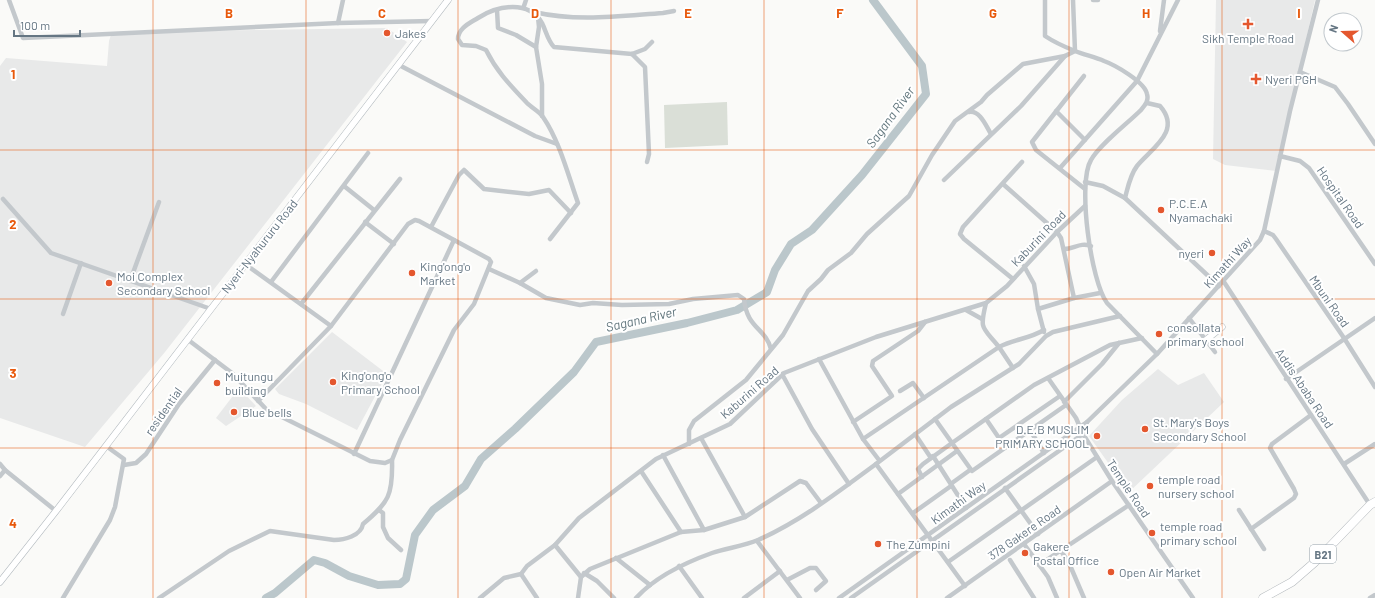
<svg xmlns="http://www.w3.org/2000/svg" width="1375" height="598" font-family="Barlow,sans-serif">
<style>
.built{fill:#e8e9e9}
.green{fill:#dadfd7}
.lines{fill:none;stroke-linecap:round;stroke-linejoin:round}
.river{stroke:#bbc7cb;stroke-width:8}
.secondary-casing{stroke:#b3babf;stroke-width:7}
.highway-casing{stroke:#b4b9bd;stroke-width:9}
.street{stroke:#c3c8cc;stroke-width:4.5}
.secondary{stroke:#fff;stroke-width:6}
.highway{stroke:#fff;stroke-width:8}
.grid{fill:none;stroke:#e8590c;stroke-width:1;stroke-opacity:0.55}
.poi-dot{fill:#e4572e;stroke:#fff;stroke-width:1.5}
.labels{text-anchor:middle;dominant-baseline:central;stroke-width:4;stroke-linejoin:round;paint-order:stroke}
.shield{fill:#fff;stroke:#939fa8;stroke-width:1}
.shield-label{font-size:11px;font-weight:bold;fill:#657683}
.poi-label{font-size:12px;fill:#657683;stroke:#fff;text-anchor:start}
.street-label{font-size:12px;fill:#657683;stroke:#fff}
.water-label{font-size:13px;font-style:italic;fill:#60757c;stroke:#fff}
.grid-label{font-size:13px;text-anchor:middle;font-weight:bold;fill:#e8590c;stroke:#fff;stroke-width:4;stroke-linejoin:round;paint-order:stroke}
</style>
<rect width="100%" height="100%" fill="#fafaf8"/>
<g class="built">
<polygon points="1216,0 1315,0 1276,171 1225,165 1213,159"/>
<polygon points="387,28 407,42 165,352 85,447 0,418 0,66 6,58 107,66 109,41 112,32"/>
<polygon points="332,332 387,374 357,430 306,404 279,394 275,389"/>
<polygon points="1158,369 1178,385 1204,373 1224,402 1129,492 1089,436 1122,400"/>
<polygon points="239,388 256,406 226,426 216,418"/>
</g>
<polygon class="green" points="727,102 728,145 665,148 664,105"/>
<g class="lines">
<polyline class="river" points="266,598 275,593 314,560 325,563 349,576 378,585 400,584 406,579 415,535 433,510 465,486 481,459 515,429 574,372 596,342 687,323 737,310 767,292 775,270 791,244 812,230 862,175 926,94 922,66 873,0"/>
<g class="secondary-casing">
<g id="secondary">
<polyline points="1206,340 1222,327"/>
<polyline points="0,582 56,511 448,0"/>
</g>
</g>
<g class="highway-casing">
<polyline id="highway" points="1263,598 1292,582 1315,562 1370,505 1375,502"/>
</g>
<g class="street">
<polyline points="9,0 23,38 338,23 432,21"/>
<path d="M 1045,0 L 1045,36 C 1054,42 1065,47 1075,51 C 1085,55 1095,57 1104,61 C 1115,65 1145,82 1147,94 C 1149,101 1145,105 1141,110 C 1127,124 1100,144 1091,160 C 1077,183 1091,282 1107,303 L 1157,354"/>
<polyline points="1093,0 1098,0"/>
<polyline points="524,6 526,0"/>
<polyline points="497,10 498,28 516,35 536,47"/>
<path d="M 534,12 C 577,22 620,16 663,13 L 674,11"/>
<polyline points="538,17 539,27 536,47 542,84 542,116"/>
<polyline points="338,23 343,0"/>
<polyline points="1160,31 1164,0"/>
<polyline points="632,54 645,67 649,154 647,162"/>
<polyline points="399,65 535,136 557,144"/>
<polyline points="1300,72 1335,87 1348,104 1375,144"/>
<polyline points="1084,76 1032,142 1036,150 1085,189"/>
<polyline points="1056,111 1085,140"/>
<path d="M 969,112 C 980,110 986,126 991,134"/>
<polyline points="1280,156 1300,161 1309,168 1375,264"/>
<polyline points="1060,168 1137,81 1178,0"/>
<polyline points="944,180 1021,106 1065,56 1075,51 1073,0"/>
<polyline points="1085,182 1103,186 1125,198 1219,286"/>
<polyline points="1003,184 1057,232 1061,238 1074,298"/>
<polyline points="344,186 374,210"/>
<path d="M 1125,198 C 1128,187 1130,175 1137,166 C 1152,148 1182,131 1160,106 L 1147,103"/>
<polyline points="3,199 51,253 211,309"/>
<polyline points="365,222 394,244"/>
<polyline points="431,227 459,175 464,170 484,189 529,194 549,190 571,213"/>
<polyline points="1264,231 1273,235 1276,239 1344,338 1375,387"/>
<path d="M 550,239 L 578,203 C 568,175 560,142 543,117 C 540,112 532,108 527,103 C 510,85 497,72 486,50 L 476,46 L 462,45 L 458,39 C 458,28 470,23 478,18 C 498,5 529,0 542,23 C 546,31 548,41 554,47 L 632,54 L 645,49 L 652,42"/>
<path d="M 1064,249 C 1074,249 1080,242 1091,246"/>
<polyline points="1024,266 1034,284 1038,309"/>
<path d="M 489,269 L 520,283 L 546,298 L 580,305 L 593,303 L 622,305 L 669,304 L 693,299 L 738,295 L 744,299 C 747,329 765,327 771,349"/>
<polyline points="1013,279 964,239 960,234 963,227 1022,162"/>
<polyline points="130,281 159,202"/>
<polyline points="271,282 368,153"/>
<polyline points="1224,282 1370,505"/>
<polyline points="520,283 536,271"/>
<path d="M 986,303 C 979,331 983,327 999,347 C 1014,339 1029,339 1044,330"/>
<polyline points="301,304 400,179"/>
<polyline points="966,310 982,319"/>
<polyline points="63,314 81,263"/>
<polyline points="1189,318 1215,352"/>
<polyline points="1044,332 1038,309 1074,298 1100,293"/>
<polyline points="187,339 232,373 266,409 370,461 385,463 392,460 400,440 454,330 474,304 491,262 489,259 419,221 415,220 408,224 331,326 245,264"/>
<polyline points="819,359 863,439 879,460"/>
<polyline points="782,374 812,429 849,484"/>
<polyline points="1048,378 1076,418 1083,434 1112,481 1193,598"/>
<polyline points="1286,379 1375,318"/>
<polyline points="900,391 913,383 924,398"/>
<polyline points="258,401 331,326"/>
<polyline points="1064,402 1102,364 1119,343"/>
<polyline points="935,419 952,443 1034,385 1110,345 1142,338"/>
<polyline points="986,419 999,438 1060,396"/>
<polyline points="853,422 892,396 872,366 873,361 918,331 925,322"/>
<polyline points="1030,430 1044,453"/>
<polyline points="915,434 931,458"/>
<polyline points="701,438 745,517"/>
<polyline points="863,439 999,347 1013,368"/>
<polyline points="689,444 689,430 694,421 746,380 783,335 808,291 821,279 828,270 851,253 867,234 909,196 932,155 955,121 981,102 987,95 1023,64 1065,56"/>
<polyline points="354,454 454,240"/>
<polyline points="663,455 704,530"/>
<polyline points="933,456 966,508"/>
<polyline points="0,464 5,470 56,511"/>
<polyline points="876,464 951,407 1019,364 1046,336 1053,332 1120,316"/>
<polyline points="1344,464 1375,444"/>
<polyline points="124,465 136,463 146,454 179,404 215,360"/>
<polyline points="641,471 681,532"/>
<polyline points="0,476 5,470"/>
<polyline points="922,477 918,469 923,464 952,443 972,471 1066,405"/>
<polyline points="952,483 970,470"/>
<polyline points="1005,488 1038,534"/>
<polyline points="898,494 957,451"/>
<polyline points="379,510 383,513 383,527 388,538 401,550"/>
<polyline points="1239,510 1264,549"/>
<polyline points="913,513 951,486"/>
<polyline points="1251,529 1294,498 1296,494 1294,489 1270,448 1272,444 1311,415"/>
<polyline points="757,541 800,598"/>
<polyline points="1024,544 1048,577 1057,598"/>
<polyline points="555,545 581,577"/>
<polyline points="1061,551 1069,563 1084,598"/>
<polyline points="616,558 650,585"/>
<polyline points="1010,560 1034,598"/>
<polyline points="948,562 1097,457"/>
<polyline points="1039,565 1129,505"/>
<polyline points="679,566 702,598"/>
<polyline points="584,573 597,581 614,598"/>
<polyline points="521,574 537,598"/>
<polyline points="787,580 810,568 816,568 826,581 816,590"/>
<polyline points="63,598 110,520 115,507 124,459 106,446"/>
<path d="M 159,598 L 229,551 L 270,531 L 334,540 C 344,540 361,536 363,524 C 389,502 393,495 392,460"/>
<polyline points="480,598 504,578 521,574 527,566 555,545 579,518 656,459 730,424 784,373 876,337 986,303 1007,286 1057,232 1085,206"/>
<polyline points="578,598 581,577 590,569 681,532 704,530 745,517 800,481 806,483 821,503"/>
<path d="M 636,598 C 656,576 684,563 712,553 C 727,548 744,546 758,540 C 801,521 838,492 876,464 L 965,586"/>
<polyline points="744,598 780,571"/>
<polyline points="839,598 1087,422 1157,354 1260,240 1264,231 1290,111 1318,0"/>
<polyline points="851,598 1083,434 1087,422"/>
<polyline points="947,598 1112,481"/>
<polyline points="1370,598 1375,595"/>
</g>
<use href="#secondary" class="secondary"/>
<use href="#highway" class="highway"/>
</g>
<path class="grid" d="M 153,0 L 153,598M 306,0 L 306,598M 458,0 L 458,598M 611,0 L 611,598M 764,0 L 764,598M 917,0 L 917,598M 1069,0 L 1069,598M 1222,0 L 1222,598M 0,150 L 1375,150M 0,299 L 1375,299M 0,448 L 1375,448"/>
<g class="poi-dot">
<path d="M1246 18h4v4h4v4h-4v4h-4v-4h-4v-4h4z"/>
<circle cx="387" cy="33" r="4"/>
<path d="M1254 73h4v4h4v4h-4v4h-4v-4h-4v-4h4z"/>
<circle cx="1161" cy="210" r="4"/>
<circle cx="1212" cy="253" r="4"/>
<circle cx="412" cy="273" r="4"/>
<circle cx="109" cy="283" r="4"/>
<circle cx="1159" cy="334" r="4"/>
<circle cx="333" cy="382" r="4"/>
<circle cx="217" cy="383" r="4"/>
<circle cx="234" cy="412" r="4"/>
<circle cx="1145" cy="429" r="4"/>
<circle cx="1097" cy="436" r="4"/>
<circle cx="1150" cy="486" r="4"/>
<circle cx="1152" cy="533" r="4"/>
<circle cx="878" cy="544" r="4"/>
<circle cx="1025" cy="553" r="4"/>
<circle cx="1111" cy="572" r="4"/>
</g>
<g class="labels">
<rect class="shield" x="1310" y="545" width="26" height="18" rx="3"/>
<g class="shield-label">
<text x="1323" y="554">B21</text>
</g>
<g class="poi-label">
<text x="395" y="33">Jakes</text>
<text x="1248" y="38" text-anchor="middle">Sikh Temple Road</text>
<text x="1265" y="79">Nyeri PGH</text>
<text x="1169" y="203">P.C.E.A<tspan x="1169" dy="14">Nyamachaki</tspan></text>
<text x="1204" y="253" text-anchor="end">nyeri</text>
<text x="420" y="266">King'ong'o<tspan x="420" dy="14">Market</tspan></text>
<text x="117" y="276">Moi Complex<tspan x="117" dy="14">Secondary School</tspan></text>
<text x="1167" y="327">consollata<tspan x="1167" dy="14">primary school</tspan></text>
<text x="341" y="375">King'ong'o<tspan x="341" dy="14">Primary School</tspan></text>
<text x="225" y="376">Muitungu<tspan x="225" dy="14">building</tspan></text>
<text x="242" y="412">Blue bells</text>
<text x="1153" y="422">St. Mary's Boys<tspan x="1153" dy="14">Secondary School</tspan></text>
<text x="1089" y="429" text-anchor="end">D.E.B MUSLIM<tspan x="1089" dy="14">PRIMARY SCHOOL</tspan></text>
<text x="1158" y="479">temple road<tspan x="1158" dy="14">nursery school</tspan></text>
<text x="1160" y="526">temple road<tspan x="1160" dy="14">primary school</tspan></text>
<text x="886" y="544">The Zúmpini</text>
<text x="1033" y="546">Gakere<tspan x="1033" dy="14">Postal Office</tspan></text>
<text x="1119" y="572">Open Air Market</text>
</g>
<g class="street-label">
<text transform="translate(1341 197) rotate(55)">Hospital Road</text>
<text transform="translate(1038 238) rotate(-46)">Kaburini Road</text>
<text transform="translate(259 246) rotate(-52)">Nyeri-Nyahururu Road</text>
<text transform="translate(1227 262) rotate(-48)">Kimathi Way</text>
<text transform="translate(1330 301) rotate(55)">Mbuni Road</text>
<text transform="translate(1305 388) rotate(56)">Addis Ababa Road</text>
<text transform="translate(749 392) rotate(-41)">Kaburini Road</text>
<text transform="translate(163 411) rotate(-55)">residential</text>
<text transform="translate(1129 488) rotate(56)">Temple Road</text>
<text transform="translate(958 502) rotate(-36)">Kimathi Way</text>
<text transform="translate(1024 532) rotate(-35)">378 Gakere Road</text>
</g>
<g class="water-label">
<text transform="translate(890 117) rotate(-54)">Sagana River</text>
<text transform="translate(641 319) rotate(-13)">Sagana River</text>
</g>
</g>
<g class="grid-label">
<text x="229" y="18">B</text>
<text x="382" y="18">C</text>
<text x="535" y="18">D</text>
<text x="688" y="18">E</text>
<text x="840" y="18">F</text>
<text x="993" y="18">G</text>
<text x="1146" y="18">H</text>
<text x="1299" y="18">I</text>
<text x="13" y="79">1</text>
<text x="13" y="229">2</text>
<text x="13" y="378">3</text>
<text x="13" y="528">4</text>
</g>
<g transform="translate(1343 32) rotate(290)"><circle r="19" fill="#ffffff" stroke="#c1c8cd"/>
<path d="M0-3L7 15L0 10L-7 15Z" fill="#e4572e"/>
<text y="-6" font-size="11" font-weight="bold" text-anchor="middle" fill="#657683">N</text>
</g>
<path d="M14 30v6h66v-6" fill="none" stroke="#657683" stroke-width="2"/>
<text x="20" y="30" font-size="12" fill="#657683" stroke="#ffffff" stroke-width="3" paint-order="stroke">100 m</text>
</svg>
